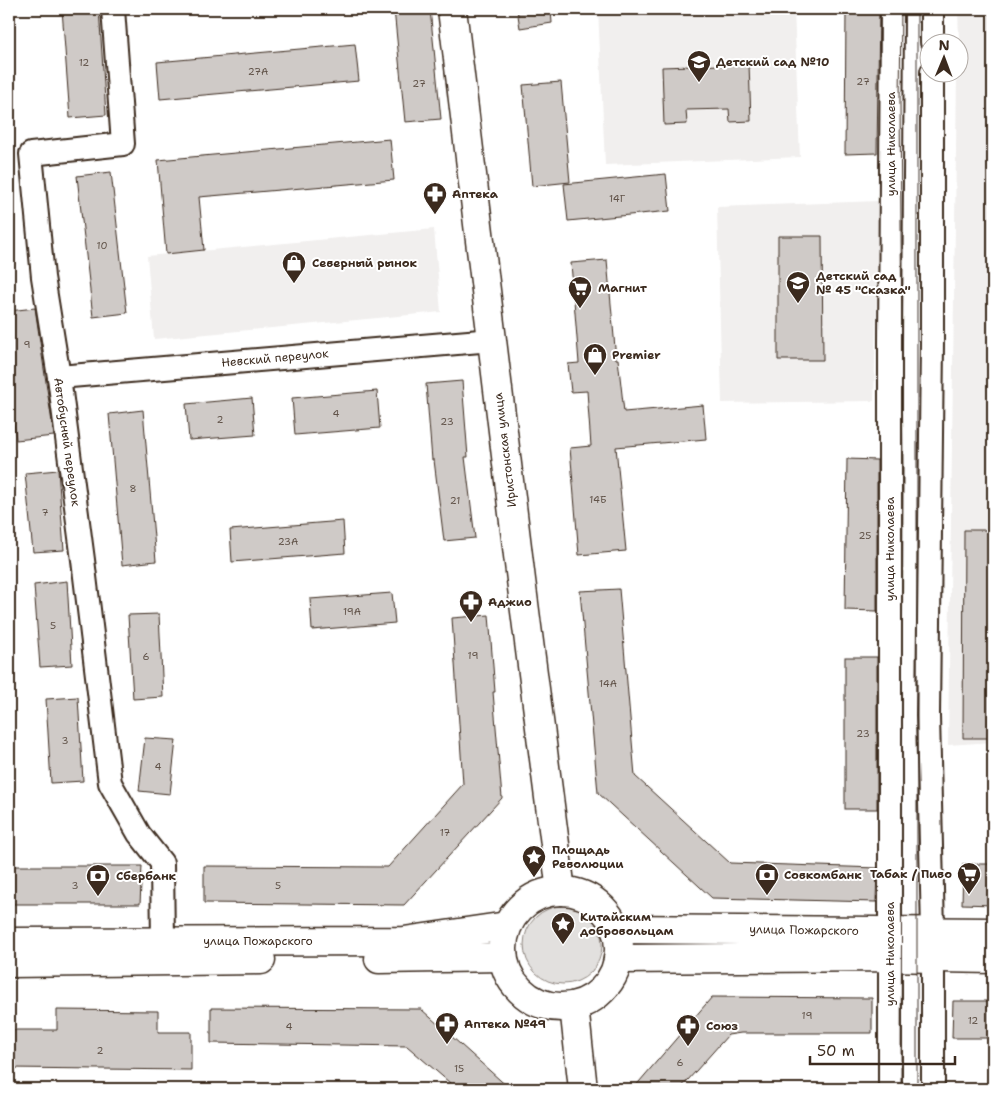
<svg xmlns="http://www.w3.org/2000/svg" width="1002" height="1098" font-family="'Shantell Sans',sans-serif">
<style>
.built{fill:#f1efee}
.green{fill:#e2e0de;stroke:#8e857e}
.building{fill:#cfcac7;stroke:#3b2a1e}
.lines{fill:none;stroke-linecap:round;stroke-linejoin:round}
.minor-casing{stroke:#3b2a1e;stroke-width:26}
.major-casing{stroke:#3b2a1e;stroke-width:31}
.minor{stroke:#fff;stroke-width:22}
.major{stroke:#fff;stroke-width:28}
.tram{stroke:#3b2a1e;stroke-width:1}
.labels{text-anchor:middle;dominant-baseline:central;stroke-width:4;stroke-linejoin:round;paint-order:stroke}
.number-label{font-size:10px;fill:#605248}
.poi-label{font-size:12px;font-weight:bold;fill:#3b2a1e;stroke:#fff;text-anchor:start}
.street-label{font-size:12px;fill:#3b2a1e;stroke:#fff}
</style>
<rect width="100%" height="100%" fill="#fff"/>
<filter id="ink" filterUnits="userSpaceOnUse"><feTurbulence type="fractalNoise" baseFrequency=".02" numOctaves="2"/><feDisplacementMap in="SourceGraphic" scale="10" xChannelSelector="R" yChannelSelector="G"/><feConvolveMatrix kernelMatrix="1 2 1 2 8 2 1 2 1" color-interpolation-filters="sRGB"/></filter>
<g filter="url(#ink)">
<g class="built">
<polygon points="598,9 794,9 800,157 605,165"/>
<polygon points="958,9 993,9 993,742 948,745 957,73 960,72"/>
<polygon points="879,201 874,401 722,403 717,207"/>
<polygon points="434,229 441,312 154,339 147,256"/>
</g>
<circle class="green" cx="563" cy="945" r="39"/>
<g class="building">
<polygon points="62,9 99,9 106,115 70,118"/>
<polygon points="394,9 430,9 441,119 405,122"/>
<polygon points="517,9 551,9 552,23 520,28"/>
<polygon points="846,9 879,9 877,153 845,154"/>
<polygon points="355,44 359,81 160,99 157,62"/>
<polygon points="749,64 751,121 730,122 729,109 686,110 687,124 664,125 662,67"/>
<polygon points="561,82 570,182 532,186 523,85"/>
<polygon points="390,139 394,180 199,197 204,250 166,254 158,160"/>
<polygon points="111,172 127,313 93,317 77,176"/>
<polygon points="666,174 670,211 568,221 564,184"/>
<polygon points="778,236 822,236 823,360 778,360"/>
<polygon points="607,260 616,359 618,359 624,412 703,405 706,439 616,447 626,551 579,555 570,448 591,446 587,391 571,392 568,364 579,363 571,263"/>
<polygon points="35,308 54,436 16,440 9,376 9,311"/>
<polygon points="462,381 468,457 465,457 475,538 444,541 434,460 432,460 426,384"/>
<polygon points="377,391 380,428 295,435 292,398"/>
<polygon points="252,398 255,435 189,440 186,404"/>
<polygon points="143,410 156,561 122,565 109,414"/>
<polygon points="847,459 877,460 877,611 845,610"/>
<polygon points="58,470 64,550 33,552 25,473"/>
<polygon points="343,521 345,553 232,562 230,530"/>
<polygon points="964,530 993,530 993,738 963,738"/>
<polygon points="67,581 72,665 40,667 34,585"/>
<polygon points="619,589 635,776 730,863 877,868 876,902 712,898 598,793 580,591"/>
<polygon points="392,593 395,623 312,630 310,599"/>
<polygon points="159,614 163,697 133,699 128,615"/>
<polygon points="489,615 495,692 493,692 502,798 404,905 204,903 204,866 388,867 463,784 452,618"/>
<rect x="845" y="657" width="32" height="152"/>
<polygon points="78,697 83,781 51,783 46,699"/>
<polygon points="145,738 176,740 170,794 139,791"/>
<polygon points="963,864 993,864 993,905 962,904"/>
<polygon points="9,866 142,866 140,904 9,904"/>
<polygon points="712,997 872,998 872,1033 741,1033 728,1035 680,1089 633,1089"/>
<polygon points="953,1001 993,1001 993,1038 952,1038"/>
<polygon points="211,1008 421,1009 510,1089 457,1089 407,1046 211,1043"/>
<polygon points="57,1010 158,1011 158,1032 191,1032 191,1070 9,1068 9,1030 57,1030"/>
</g>
<g class="lines">
<g class="minor-casing">
<g id="minor">
<polyline points="113,9 123,144 31,154 43,277 59,377 83,560 110,783 139,834 162,863 163,942"/>
<polyline points="932,9 932,42"/>
<polyline points="932,72 932,342 928,716 933,932 933,1089"/>
<polyline points="59,377 492,340"/>
<polyline points="890,1089 890,342 892,9"/>
</g>
</g>
<g class="major-casing">
<g id="major">
<polyline points="452,9 521,580 561,891"/>
<circle cx="561" cy="949" r="58"/>
<polyline points="615,929 993,932"/>
<polyline points="9,942 404,941 507,926"/>
<polyline points="379,959 503,957"/>
<polyline points="618,959 883,957 993,959"/>
<polyline points="9,963 261,960"/>
<polyline points="574,1006 583,1089"/>
</g>
</g>
<use href="#minor" class="minor"/>
<use href="#major" class="major"/>
<g class="tram">
<polyline points="901,9 900,101 903,470 901,1089"/>
<polyline points="917,1089 917,9"/>
</g>
</g>
</g>
<defs>
<g id="school-pin" transform="scale(1.25)"><path d="M0 17L-7.5 6A9.5 9.5 0 1 1 7.5 6Z" fill="#3b2a1e" stroke="#fff"/><path d="M0-5L7-2L0 1L-7-2ZM-4 1L0 2.5L4 1V4Q0 6-4 4Z" fill="#fff"/></g>
<g id="pharmacy-pin" transform="scale(1.25)"><path d="M0 17L-7.5 6A9.5 9.5 0 1 1 7.5 6Z" fill="#3b2a1e" stroke="#fff"/><path d="M-2-6h4v4h4v4h-4v4h-4v-4h-4v-4h4Z" fill="#fff"/></g>
<g id="shop-pin" transform="scale(1.25)"><path d="M0 17L-7.5 6A9.5 9.5 0 1 1 7.5 6Z" fill="#3b2a1e" stroke="#fff"/><path d="M-5-2.5h2.3a2.7 3.5 0 0 1 5.4 0H5L5.5 6h-11ZM-1.5-2.5h3a1.5 2.3 0 0 0-3 0Z" fill="#fff"/></g>
<g id="supermarket-pin" transform="scale(1.25)"><path d="M0 17L-7.5 6A9.5 9.5 0 1 1 7.5 6Z" fill="#3b2a1e" stroke="#fff"/><path d="M-6-5.5h2.5l.6 2H6L4.5 2H-2.5L-4.4-4H-6ZM-1.5 3.2a1.3 1.3 0 1 0 .1 0ZM3 3.2a1.3 1.3 0 1 0 .1 0Z" fill="#fff"/></g>
<g id="sight-pin" transform="scale(1.25)"><path d="M0 17L-7.5 6A9.5 9.5 0 1 1 7.5 6Z" fill="#3b2a1e" stroke="#fff"/><path d="M0-6L1.8-2.2L6-1.7L2.9 1.2L3.7 5.4L0 3.3L-3.7 5.4L-2.9 1.2L-6-1.7L-1.8-2.2Z" fill="#fff"/></g>
<g id="bank-pin" transform="scale(1.25)"><path d="M0 17L-7.5 6A9.5 9.5 0 1 1 7.5 6Z" fill="#3b2a1e" stroke="#fff"/><path d="M-6-4H6V4H-6ZM0-2.3a2.3 2.3 0 1 0 0 4.6a2.3 2.3 0 1 0 0-4.6Z" fill="#fff"/></g>
</defs>
<g fill-rule="evenodd">
<use href="#school-pin" x="699" y="62"/>
<use href="#pharmacy-pin" x="435" y="194"/>
<use href="#shop-pin" x="294" y="263"/>
<use href="#school-pin" x="798" y="283"/>
<use href="#supermarket-pin" x="580" y="288"/>
<use href="#shop-pin" x="595" y="355"/>
<use href="#pharmacy-pin" x="471" y="602"/>
<use href="#sight-pin" x="534" y="857"/>
<use href="#supermarket-pin" x="969" y="874"/>
<use href="#bank-pin" x="767" y="875"/>
<use href="#bank-pin" x="98" y="876"/>
<use href="#sight-pin" x="563" y="924"/>
<use href="#pharmacy-pin" x="447" y="1024"/>
<use href="#pharmacy-pin" x="688" y="1026"/>
</g>
<g class="labels">
<g class="number-label">
<text x="84" y="62">12</text>
<text x="258" y="71">27А</text>
<text x="863" y="81">27</text>
<text x="419" y="83">27</text>
<text x="617" y="198">14Г</text>
<text x="102" y="245">10</text>
<text x="27" y="344">9</text>
<text x="336" y="413">4</text>
<text x="220" y="419">2</text>
<text x="447" y="421">23</text>
<text x="133" y="488">8</text>
<text x="598" y="499">14Б</text>
<text x="455" y="500">21</text>
<text x="45" y="512">7</text>
<text x="865" y="535">25</text>
<text x="288" y="541">23А</text>
<text x="352" y="611">19А</text>
<text x="53" y="625">5</text>
<text x="473" y="655">19</text>
<text x="146" y="656">6</text>
<text x="608" y="683">14А</text>
<text x="863" y="733">23</text>
<text x="65" y="740">3</text>
<text x="158" y="766">4</text>
<text x="445" y="832">17</text>
<text x="75" y="885">3</text>
<text x="278" y="885">5</text>
<text x="807" y="1015">19</text>
<text x="973" y="1020">12</text>
<text x="289" y="1026">4</text>
<text x="100" y="1050">2</text>
<text x="680" y="1062">6</text>
<text x="459" y="1068">15</text>
</g>
<g class="poi-label">
<text x="716" y="62">Детский сад №10</text>
<text x="452" y="194">Аптека</text>
<text x="312" y="263">Северный рынок</text>
<text x="816" y="276">Детский сад<tspan x="816" dy="14">№ 45 "Сказка"</tspan></text>
<text x="598" y="288">Магнит</text>
<text x="612" y="355">Premier</text>
<text x="488" y="602">Аджио</text>
<text x="552" y="850">Площадь<tspan x="552" dy="14">Революции</tspan></text>
<text x="952" y="874" text-anchor="end">Табак / Пиво</text>
<text x="784" y="875">Совкомбанк</text>
<text x="116" y="876">Сбербанк</text>
<text x="580" y="917">Китайским<tspan x="580" dy="14">добровольцам</tspan></text>
<text x="464" y="1024">Аптека №49</text>
<text x="706" y="1026">Союз</text>
</g>
<g class="street-label">
<text transform="translate(891 144) rotate(-90)">улица Николаева</text>
<text transform="translate(275 358) rotate(-5)">Невский переулок</text>
<text transform="translate(67 442) rotate(82)">Автобусный переулок</text>
<text transform="translate(505 450) rotate(-97)">Иристонская улица</text>
<text transform="translate(890 549) rotate(-90)">улица Николаева</text>
<text transform="translate(804 930) rotate(1)">улица Пожарского</text>
<text x="258" y="941">улица Пожарского</text>
<text transform="translate(890 954) rotate(-90)">улица Николаева</text>
</g>
</g>
<rect width="1002" height="1098" fill="none" stroke="#fff" stroke-width="30"/>
<rect x="15" y="15" width="972" height="1068" fill="none" stroke="#3b2a1e" stroke-width="2" filter="url(#ink)"/>
<g transform="translate(944 58) rotate(1)"><circle r="24" fill="#ffffff" stroke="#b1aaa5"/>
<path d="M0-4L9 19L0 12L-9 19Z" fill="#3b2a1e"/>
<text y="-8" font-size="14" font-weight="bold" text-anchor="middle" fill="#3b2a1e">N</text>
</g>
<path d="M810 1056v8h145v-8" fill="none" stroke="#3b2a1e" stroke-width="2.5"/>
<text x="817" y="1056" font-size="15" fill="#3b2a1e" stroke="#ffffff" stroke-width="4" paint-order="stroke">50 m</text>
</svg>
